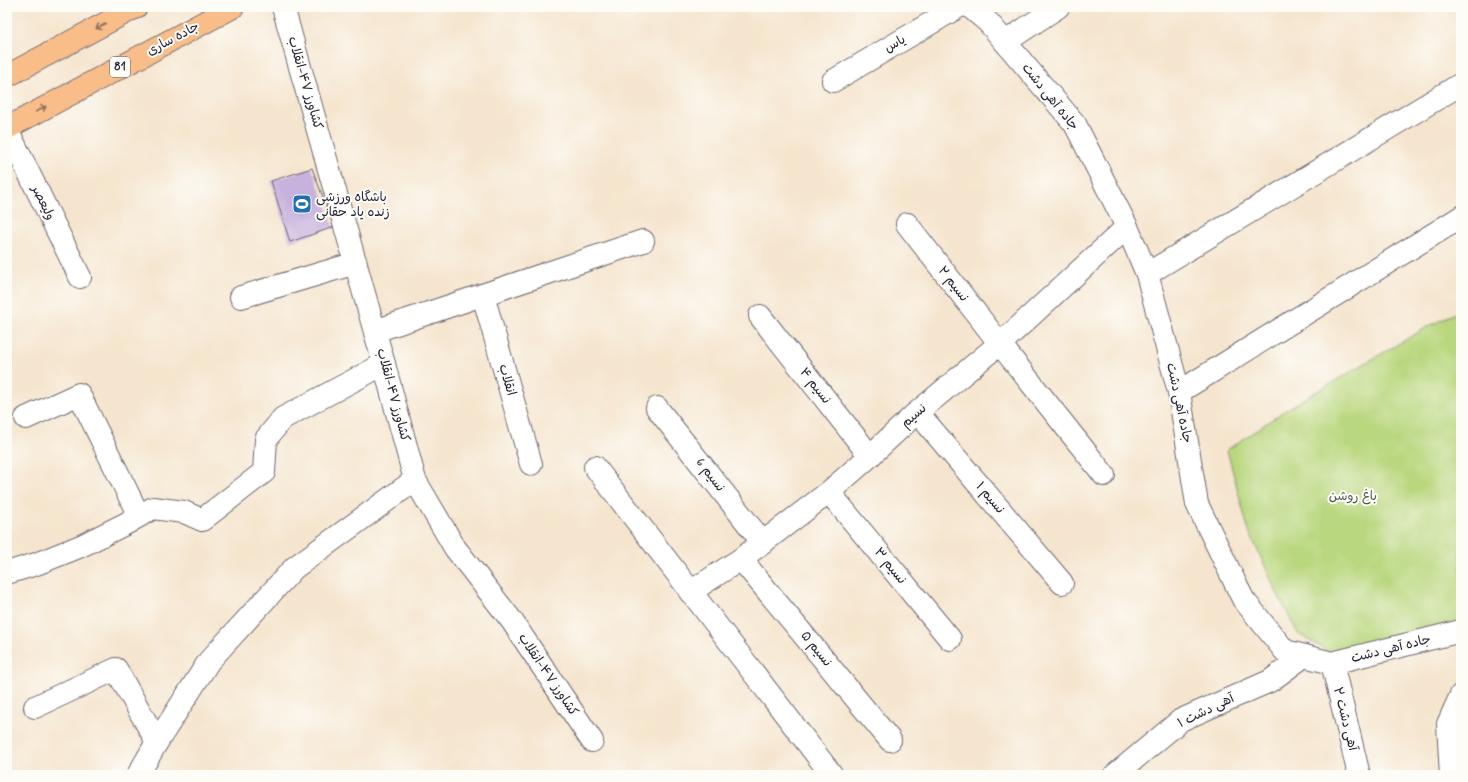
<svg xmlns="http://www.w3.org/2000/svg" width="1468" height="782" font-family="Mynerve,'Playpen Sans Arabic',sans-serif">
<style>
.green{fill:#b9d77e;stroke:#6e7c5c}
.building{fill:#c7b1dd}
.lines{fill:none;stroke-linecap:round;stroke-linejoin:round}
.minor-casing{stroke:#6c666e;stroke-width:24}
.highway-casing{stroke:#6c666e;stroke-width:24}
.minor{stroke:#fff;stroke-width:22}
.highway{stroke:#f8bd89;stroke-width:22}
.oneway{stroke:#8d7062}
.labels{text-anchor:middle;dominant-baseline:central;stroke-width:4;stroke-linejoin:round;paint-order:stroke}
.shield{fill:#fdfcf7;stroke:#646373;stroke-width:1}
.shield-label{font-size:12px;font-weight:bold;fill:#22223b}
.street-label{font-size:13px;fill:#22223b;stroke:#fdfcf7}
.poi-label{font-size:13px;fill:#22223b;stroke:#fdfcf7;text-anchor:start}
.park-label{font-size:13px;fill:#4f584f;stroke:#fdfcf7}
</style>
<rect width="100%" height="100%" fill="#fdfcf7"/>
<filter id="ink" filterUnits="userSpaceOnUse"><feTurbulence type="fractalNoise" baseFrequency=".025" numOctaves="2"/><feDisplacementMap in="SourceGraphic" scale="8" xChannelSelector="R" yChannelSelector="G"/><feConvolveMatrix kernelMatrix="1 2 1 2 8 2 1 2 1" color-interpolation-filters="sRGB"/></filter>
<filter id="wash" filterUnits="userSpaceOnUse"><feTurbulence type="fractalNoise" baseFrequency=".012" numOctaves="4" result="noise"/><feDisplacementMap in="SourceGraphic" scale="16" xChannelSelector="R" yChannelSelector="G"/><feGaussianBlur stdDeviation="0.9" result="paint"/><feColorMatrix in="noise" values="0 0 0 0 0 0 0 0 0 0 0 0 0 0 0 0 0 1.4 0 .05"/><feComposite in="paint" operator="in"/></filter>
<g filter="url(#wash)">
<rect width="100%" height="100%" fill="#f5e5ce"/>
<polygon class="green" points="1461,310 1461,624 1336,656 1298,634 1277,593 1248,529 1227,450 1287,409 1429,326"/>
<g id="blocks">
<polygon class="building" points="312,168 334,227 290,242 271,181"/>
</g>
</g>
<g filter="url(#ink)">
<use href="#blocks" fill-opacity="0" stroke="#6c666e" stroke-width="1"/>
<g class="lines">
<g class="minor-casing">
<g id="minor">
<polyline points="283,7 384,364 415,480 455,548 512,621 592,741"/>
<polyline points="970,7 988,22 1075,124 1127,227 1147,274 1179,392 1197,504 1243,599 1285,651 1332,663 1461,631"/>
<polyline points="1005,42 1058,7"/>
<polyline points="833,81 958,7"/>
<polyline points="7,129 80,277"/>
<polyline points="907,224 1000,344 1104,475"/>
<polyline points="1147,274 1461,84"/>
<polyline points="483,295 531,464"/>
<polyline points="241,297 356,263"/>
<polyline points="760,316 870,456"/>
<polyline points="375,331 643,241"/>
<polyline points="1179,392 1461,217"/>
<polyline points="657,408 763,543"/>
<polyline points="918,413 1062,583"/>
<polyline points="26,418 79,394 139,516"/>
<polyline points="595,467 832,775"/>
<polyline points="829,492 950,639"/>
<polyline points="741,559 890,740"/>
<polyline points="7,573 36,564 81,546 127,523 153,508 184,512 202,520 264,472 266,439 283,418 384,364"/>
<polyline points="690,592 741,559 829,492 870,456 913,416 1010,335 1127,227"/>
<polyline points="1332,663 1359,775"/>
<polyline points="35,707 116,669 157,742"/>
<polyline points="138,775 157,742 209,661 294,568 415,480"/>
<polyline points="1115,775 1181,720 1270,681 1304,656"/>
<polyline points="1451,775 1448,724 1461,695"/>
</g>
</g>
<g class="highway-casing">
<g id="highway">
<polyline points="7,76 136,7"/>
<polyline points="7,128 233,7"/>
</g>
</g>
<use href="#minor" class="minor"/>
<use href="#highway" class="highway"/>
</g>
<defs><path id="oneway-shaft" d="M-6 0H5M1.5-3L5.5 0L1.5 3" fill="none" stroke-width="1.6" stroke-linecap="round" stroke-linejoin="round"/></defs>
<g class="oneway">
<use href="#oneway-shaft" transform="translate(101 26) rotate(152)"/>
<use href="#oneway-shaft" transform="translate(41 109) rotate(-28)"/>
</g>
</g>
<defs>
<g id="stadium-square" transform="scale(1)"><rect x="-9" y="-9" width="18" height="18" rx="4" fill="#1f6fb2" stroke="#fdfcf7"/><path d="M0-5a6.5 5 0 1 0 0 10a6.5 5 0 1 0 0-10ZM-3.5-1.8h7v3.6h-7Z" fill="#fff"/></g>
</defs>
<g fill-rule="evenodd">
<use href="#stadium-square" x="302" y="204"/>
</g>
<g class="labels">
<rect class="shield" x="110" y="57" width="20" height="20" rx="3"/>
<g class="shield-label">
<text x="120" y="67">81</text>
</g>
<g class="street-label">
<text transform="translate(173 39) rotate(-28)">جاده ساری</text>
<text transform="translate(895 44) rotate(-30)">یاس</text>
<text transform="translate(305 83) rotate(74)">کشاورز ۴۷-انقلاب</text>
<text transform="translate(1050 97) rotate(51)">جاده آهی دشت</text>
<text transform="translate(43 203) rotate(64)">ولیعصر</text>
<text transform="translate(953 284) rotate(52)">نسیم ۲</text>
<text transform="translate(507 380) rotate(74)">انقلاب</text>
<text transform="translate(815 386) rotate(52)">نسیم ۴</text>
<text transform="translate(393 395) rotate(75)">کشاورز ۴۷-انقلاب</text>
<text transform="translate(1179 403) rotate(78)">جاده آهی دشت</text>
<text transform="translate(914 416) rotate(-41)">نسیم</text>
<text transform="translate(710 475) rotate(52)">نسیم 6</text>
<text transform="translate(990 498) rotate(50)">نسیم ۱</text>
<text transform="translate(890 566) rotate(51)">نسیم ۳</text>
<text transform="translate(816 649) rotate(51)">نسیم ۵</text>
<text transform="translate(1391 649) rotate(-14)">جاده آهی دشت</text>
<text transform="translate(548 675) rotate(56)">کشاورز ۴۷-انقلاب</text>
<text transform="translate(1206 711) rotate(-26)">آهی دشت ۱</text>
<text transform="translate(1345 719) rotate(76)">آهی دشت ۲</text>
</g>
<g class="poi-label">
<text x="316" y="197">باشگاه ورزشی<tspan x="316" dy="15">زنده یاد حقانی</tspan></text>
</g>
<g class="park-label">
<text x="1353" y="496">باغ روشن</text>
</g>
</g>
<rect width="1468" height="782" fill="none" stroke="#fdfcf7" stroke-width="24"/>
</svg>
